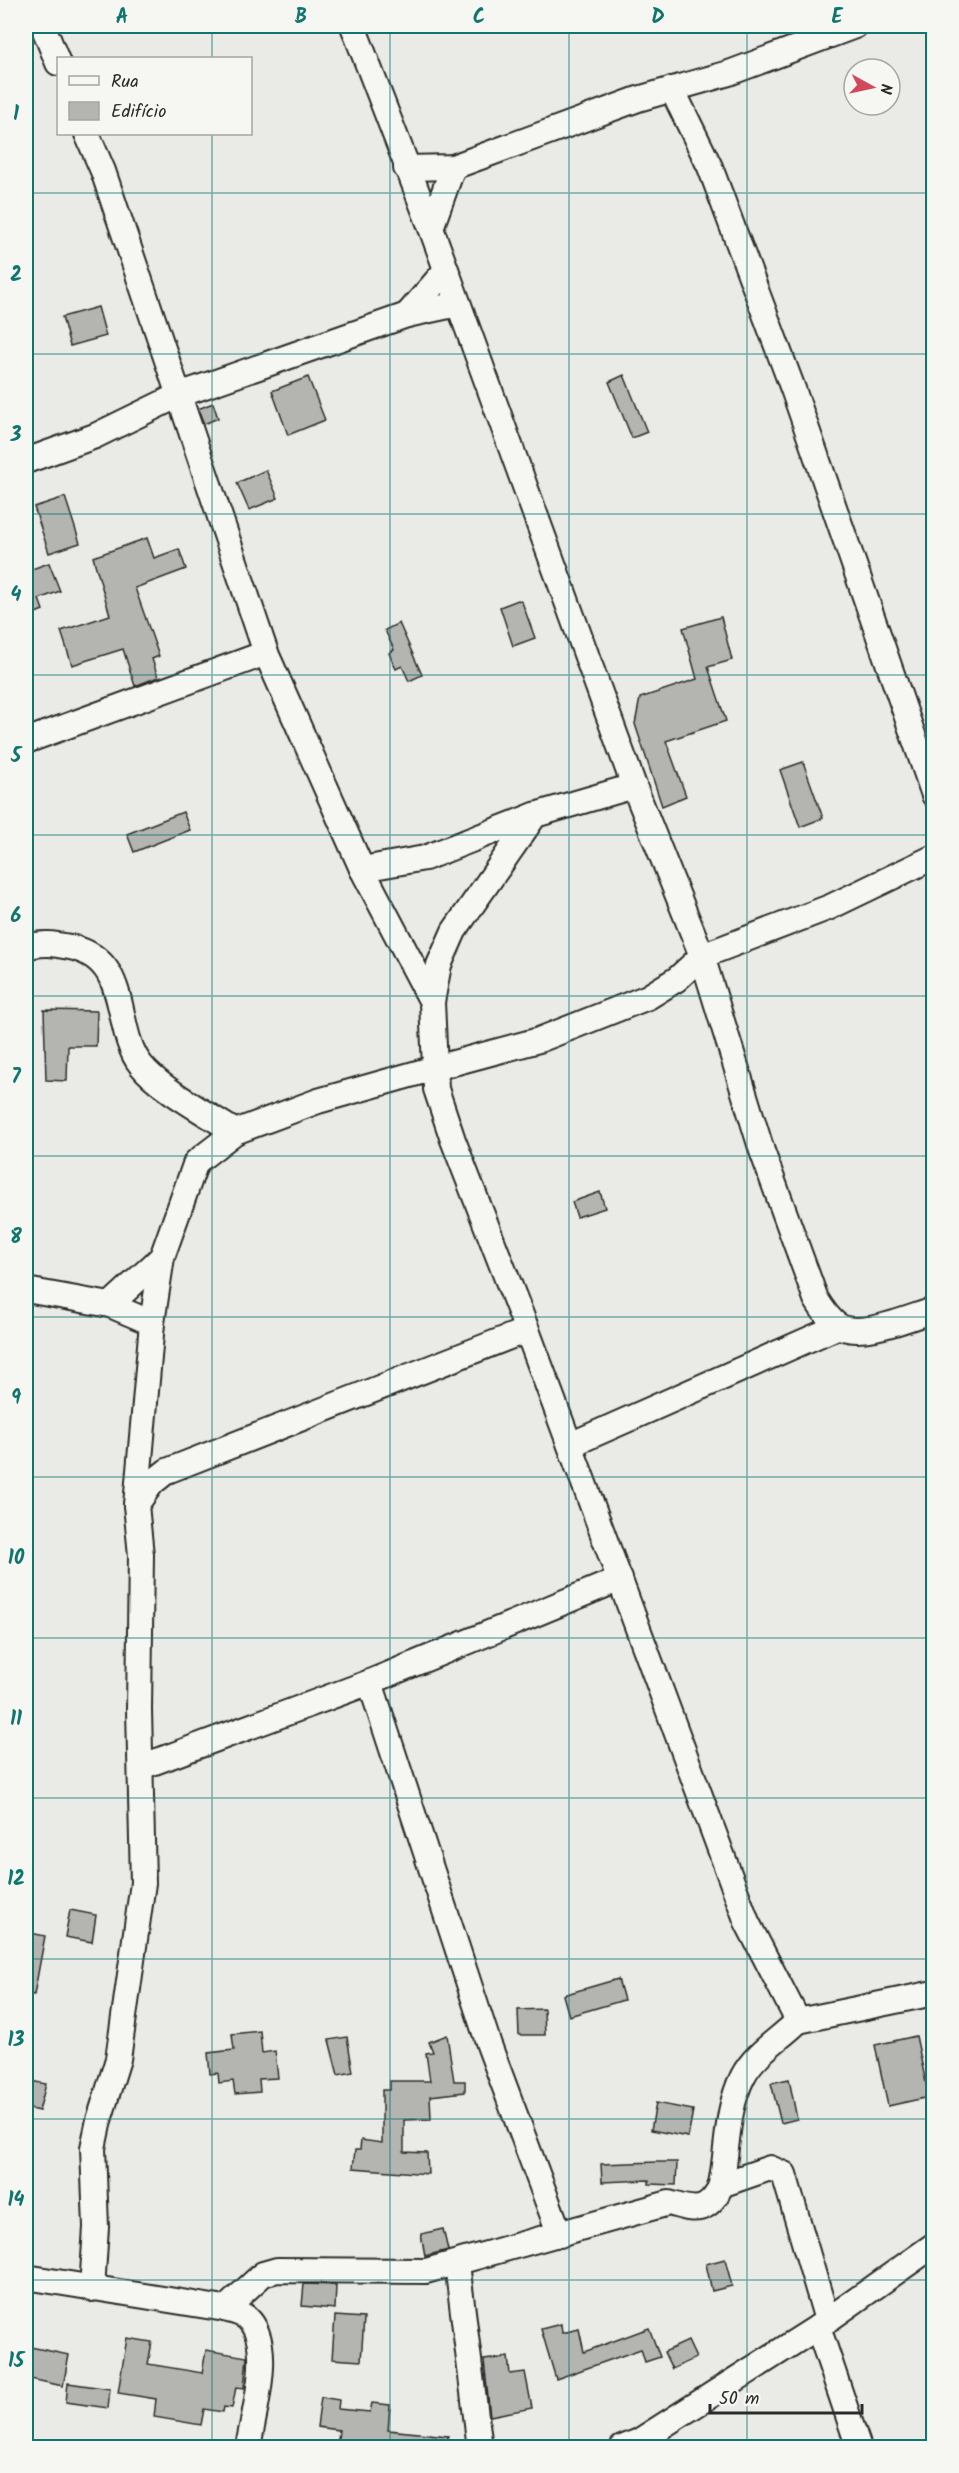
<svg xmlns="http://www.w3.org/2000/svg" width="959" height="2473" font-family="Kalam,sans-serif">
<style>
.building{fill:#b4b4b1;stroke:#2b2b2b;stroke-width:1.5}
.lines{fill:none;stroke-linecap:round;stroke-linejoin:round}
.minor-casing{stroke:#2b2b2b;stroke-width:28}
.minor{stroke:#f6f6f2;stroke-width:24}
.grid{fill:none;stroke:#0f766e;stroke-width:1.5;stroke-opacity:0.55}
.neatline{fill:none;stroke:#0f766e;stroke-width:2}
.grid-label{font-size:20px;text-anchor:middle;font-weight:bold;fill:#0f766e}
</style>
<rect width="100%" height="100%" fill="#eaeae6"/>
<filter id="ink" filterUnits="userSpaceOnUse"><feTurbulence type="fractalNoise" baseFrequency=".0167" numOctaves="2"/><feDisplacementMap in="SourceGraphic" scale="12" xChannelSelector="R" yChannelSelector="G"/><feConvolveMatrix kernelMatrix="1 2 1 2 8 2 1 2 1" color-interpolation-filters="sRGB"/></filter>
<g filter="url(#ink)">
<g class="building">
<polygon points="98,307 106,336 70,346 62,317"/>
<polygon points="624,375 647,432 632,438 609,382"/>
<polygon points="308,377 325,420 288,435 272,391"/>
<polygon points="213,403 218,418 204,424 198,409"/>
<polygon points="266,470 278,498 249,510 237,483"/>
<polygon points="65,497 80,543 49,553 34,507"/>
<polygon points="147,538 154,558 179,549 186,569 135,588 159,656 152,659 158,677 135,686 123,649 72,665 61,631 110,615 93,557"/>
<polygon points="49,563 60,591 39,599 43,610 26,617 26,568 29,573 29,570"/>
<polygon points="518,600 522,602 535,638 513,646 500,607"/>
<polygon points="721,617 732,660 708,667 726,721 666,741 686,796 662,806 635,724 640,698 697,679 683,628"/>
<polygon points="399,623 422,675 409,681 402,666 396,669 389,653 394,650 385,630"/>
<polygon points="803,762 823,818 800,827 780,770"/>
<polygon points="183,812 190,830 134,852 127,834"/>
<polygon points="44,1010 97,1011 96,1046 68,1046 67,1081 46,1080"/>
<polygon points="600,1192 605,1208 577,1217 572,1202"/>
<polygon points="70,1910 96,1915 92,1942 65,1937"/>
<polygon points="26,1932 45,1936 34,1995 26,1994"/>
<polygon points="618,1979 624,2000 569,2016 563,1995"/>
<polygon points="544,2009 545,2035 519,2035 518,2010"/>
<polygon points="260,2031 262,2053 275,2051 278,2078 259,2079 260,2092 235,2094 233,2081 219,2083 218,2073 210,2074 208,2053 234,2050 232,2034"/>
<polygon points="447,2035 454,2081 465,2081 465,2092 430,2096 431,2119 404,2120 404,2152 427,2153 428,2174 353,2168 355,2150 360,2150 361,2140 382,2143 382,2090 390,2090 390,2081 430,2081 426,2053 433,2052 429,2042"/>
<polygon points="916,2036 929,2097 888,2106 875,2045"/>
<polygon points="347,2037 353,2072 338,2075 329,2040"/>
<polygon points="789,2079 797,2119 781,2123 771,2083"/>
<polygon points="26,2080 46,2084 39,2111 26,2108"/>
<polygon points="656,2103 693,2110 688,2137 651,2130"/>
<polygon points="657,2162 677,2162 676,2185 649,2184 649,2180 602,2182 601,2164"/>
<polygon points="443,2229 448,2250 425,2256 421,2234"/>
<polygon points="725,2259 732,2286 712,2291 706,2264"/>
<polygon points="304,2284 336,2285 335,2309 302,2306"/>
<polygon points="335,2316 364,2318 361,2361 332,2359"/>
<polygon points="561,2324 562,2333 579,2329 584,2352 649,2328 660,2357 645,2362 641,2349 556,2379 541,2329"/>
<polygon points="127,2338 152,2342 148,2364 202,2373 206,2350 247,2357 244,2388 236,2387 232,2408 224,2407 223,2412 204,2409 201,2425 154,2417 156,2399 118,2393"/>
<polygon points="688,2341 696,2358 672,2369 664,2352"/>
<polygon points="26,2346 69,2355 63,2386 26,2378"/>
<polygon points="508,2357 510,2374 525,2372 532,2408 490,2416 484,2360"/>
<polygon points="68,2383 110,2389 108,2408 66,2402"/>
<polygon points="321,2397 339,2400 338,2409 370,2412 372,2403 390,2405 388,2430 448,2436 447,2448 337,2448 339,2430 317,2427"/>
</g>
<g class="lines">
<g class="minor-casing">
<g id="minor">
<polyline points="43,26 58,63"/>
<polyline points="353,26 431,228 634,786 702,956 677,979 648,997 539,1040 435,1068 436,1089 453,1140 527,1330 747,1922 798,2021 934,1993"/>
<polyline points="672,89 710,167 793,389 934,795"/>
<polyline points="87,134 103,171 266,653 362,869 432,1002"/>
<polyline points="406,168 453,167 638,99 729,73 855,26"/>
<polyline points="431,228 453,167"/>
<polyline points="407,315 446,270"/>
<polyline points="26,461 95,436 179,395 407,315 458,304"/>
<polyline points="26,741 266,653"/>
<path d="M 934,857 L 830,907 L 702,956 L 762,1151 L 816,1299 C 822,1309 828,1318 837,1325 C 859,1340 910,1317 934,1310"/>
<polyline points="362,869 425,858 535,815"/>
<path d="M 26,947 C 42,942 54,944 70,947 C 133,960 112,1029 141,1065 C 160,1089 208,1114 235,1132"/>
<polyline points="26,1290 110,1305 152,1323 136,1505 141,1555 139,1709 143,1883 118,2059 99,2120 93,2148 96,2227 92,2289"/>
<polyline points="110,1305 162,1257"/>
<polyline points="152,1323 162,1257 196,1162 235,1132 318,1101 435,1068 432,1002 439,965 454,931 535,815 634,786"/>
<polyline points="570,1445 839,1326"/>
<polyline points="136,1505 152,1483 167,1471 527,1330"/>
<polyline points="370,1682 620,1579"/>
<polyline points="141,1767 370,1682 489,2045 560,2235"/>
<polyline points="721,2185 770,2168 784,2174 827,2320"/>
<polyline points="457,2264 480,2448"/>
<path d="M 26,2277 L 225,2309 C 231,2311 241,2313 246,2317 C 276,2342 253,2414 248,2448"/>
<path d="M 225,2309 L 263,2274 L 277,2270 L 426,2271 L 669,2203 C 680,2206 694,2212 705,2206 C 712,2202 719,2193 721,2184 C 728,2149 726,2109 743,2076 C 755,2053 780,2039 798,2021"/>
<polyline points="818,2327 859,2448"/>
<polyline points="622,2448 639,2441 818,2327 934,2245"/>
</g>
</g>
<use href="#minor" class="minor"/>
</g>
</g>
<path class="grid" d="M 212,26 L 212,58M 390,26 L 390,2448M 569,26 L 569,2448M 747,26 L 747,2448M 212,134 L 212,2448M 26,193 L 934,193M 26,354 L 934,354M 26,514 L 934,514M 26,675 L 934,675M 26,835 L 934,835M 26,996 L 934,996M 26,1156 L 934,1156M 26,1317 L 934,1317M 26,1477 L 934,1477M 26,1638 L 934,1638M 26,1798 L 934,1798M 26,1959 L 934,1959M 26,2119 L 934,2119M 26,2280 L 934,2280"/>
<rect width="959" height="2473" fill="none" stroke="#f6f6f2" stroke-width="66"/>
<rect x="57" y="57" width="195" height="78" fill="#f6f6f2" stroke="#a5a5a2" stroke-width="1.5"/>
<rect x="69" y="76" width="30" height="9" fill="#f6f6f2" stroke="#a5a5a2" stroke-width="1.5"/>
<text x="111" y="87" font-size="18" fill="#2b2b2b">Rua</text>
<rect x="69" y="102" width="30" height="18" fill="#b4b4b1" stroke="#a5a5a2" stroke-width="1.5"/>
<text x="111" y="117" font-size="18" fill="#2b2b2b">Edifício</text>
<g transform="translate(872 87) rotate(98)"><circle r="28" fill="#f6f6f2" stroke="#a5a5a2" stroke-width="1.5"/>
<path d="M0-4.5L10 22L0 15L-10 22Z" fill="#d1495b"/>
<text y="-9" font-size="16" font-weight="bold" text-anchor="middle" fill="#2b2b2b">N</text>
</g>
<path d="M710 2404v9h152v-9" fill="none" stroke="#2b2b2b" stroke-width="3"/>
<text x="719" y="2404" font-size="18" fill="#2b2b2b" stroke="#f6f6f2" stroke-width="4.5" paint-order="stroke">50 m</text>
<rect x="33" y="33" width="893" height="2407" class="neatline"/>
<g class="grid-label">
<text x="122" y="23">A</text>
<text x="301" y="23">B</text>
<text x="479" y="23">C</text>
<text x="658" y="23">D</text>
<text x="837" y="23">E</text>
<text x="16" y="120">1</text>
<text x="16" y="281">2</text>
<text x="16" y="441">3</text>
<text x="16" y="601">4</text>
<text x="16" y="762">5</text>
<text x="16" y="922">6</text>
<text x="16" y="1083">7</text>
<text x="16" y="1243">8</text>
<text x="16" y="1404">9</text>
<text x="16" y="1564">10</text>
<text x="16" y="1725">11</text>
<text x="16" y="1885">12</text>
<text x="16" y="2046">13</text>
<text x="16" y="2206">14</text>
<text x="16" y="2367">15</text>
</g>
</svg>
